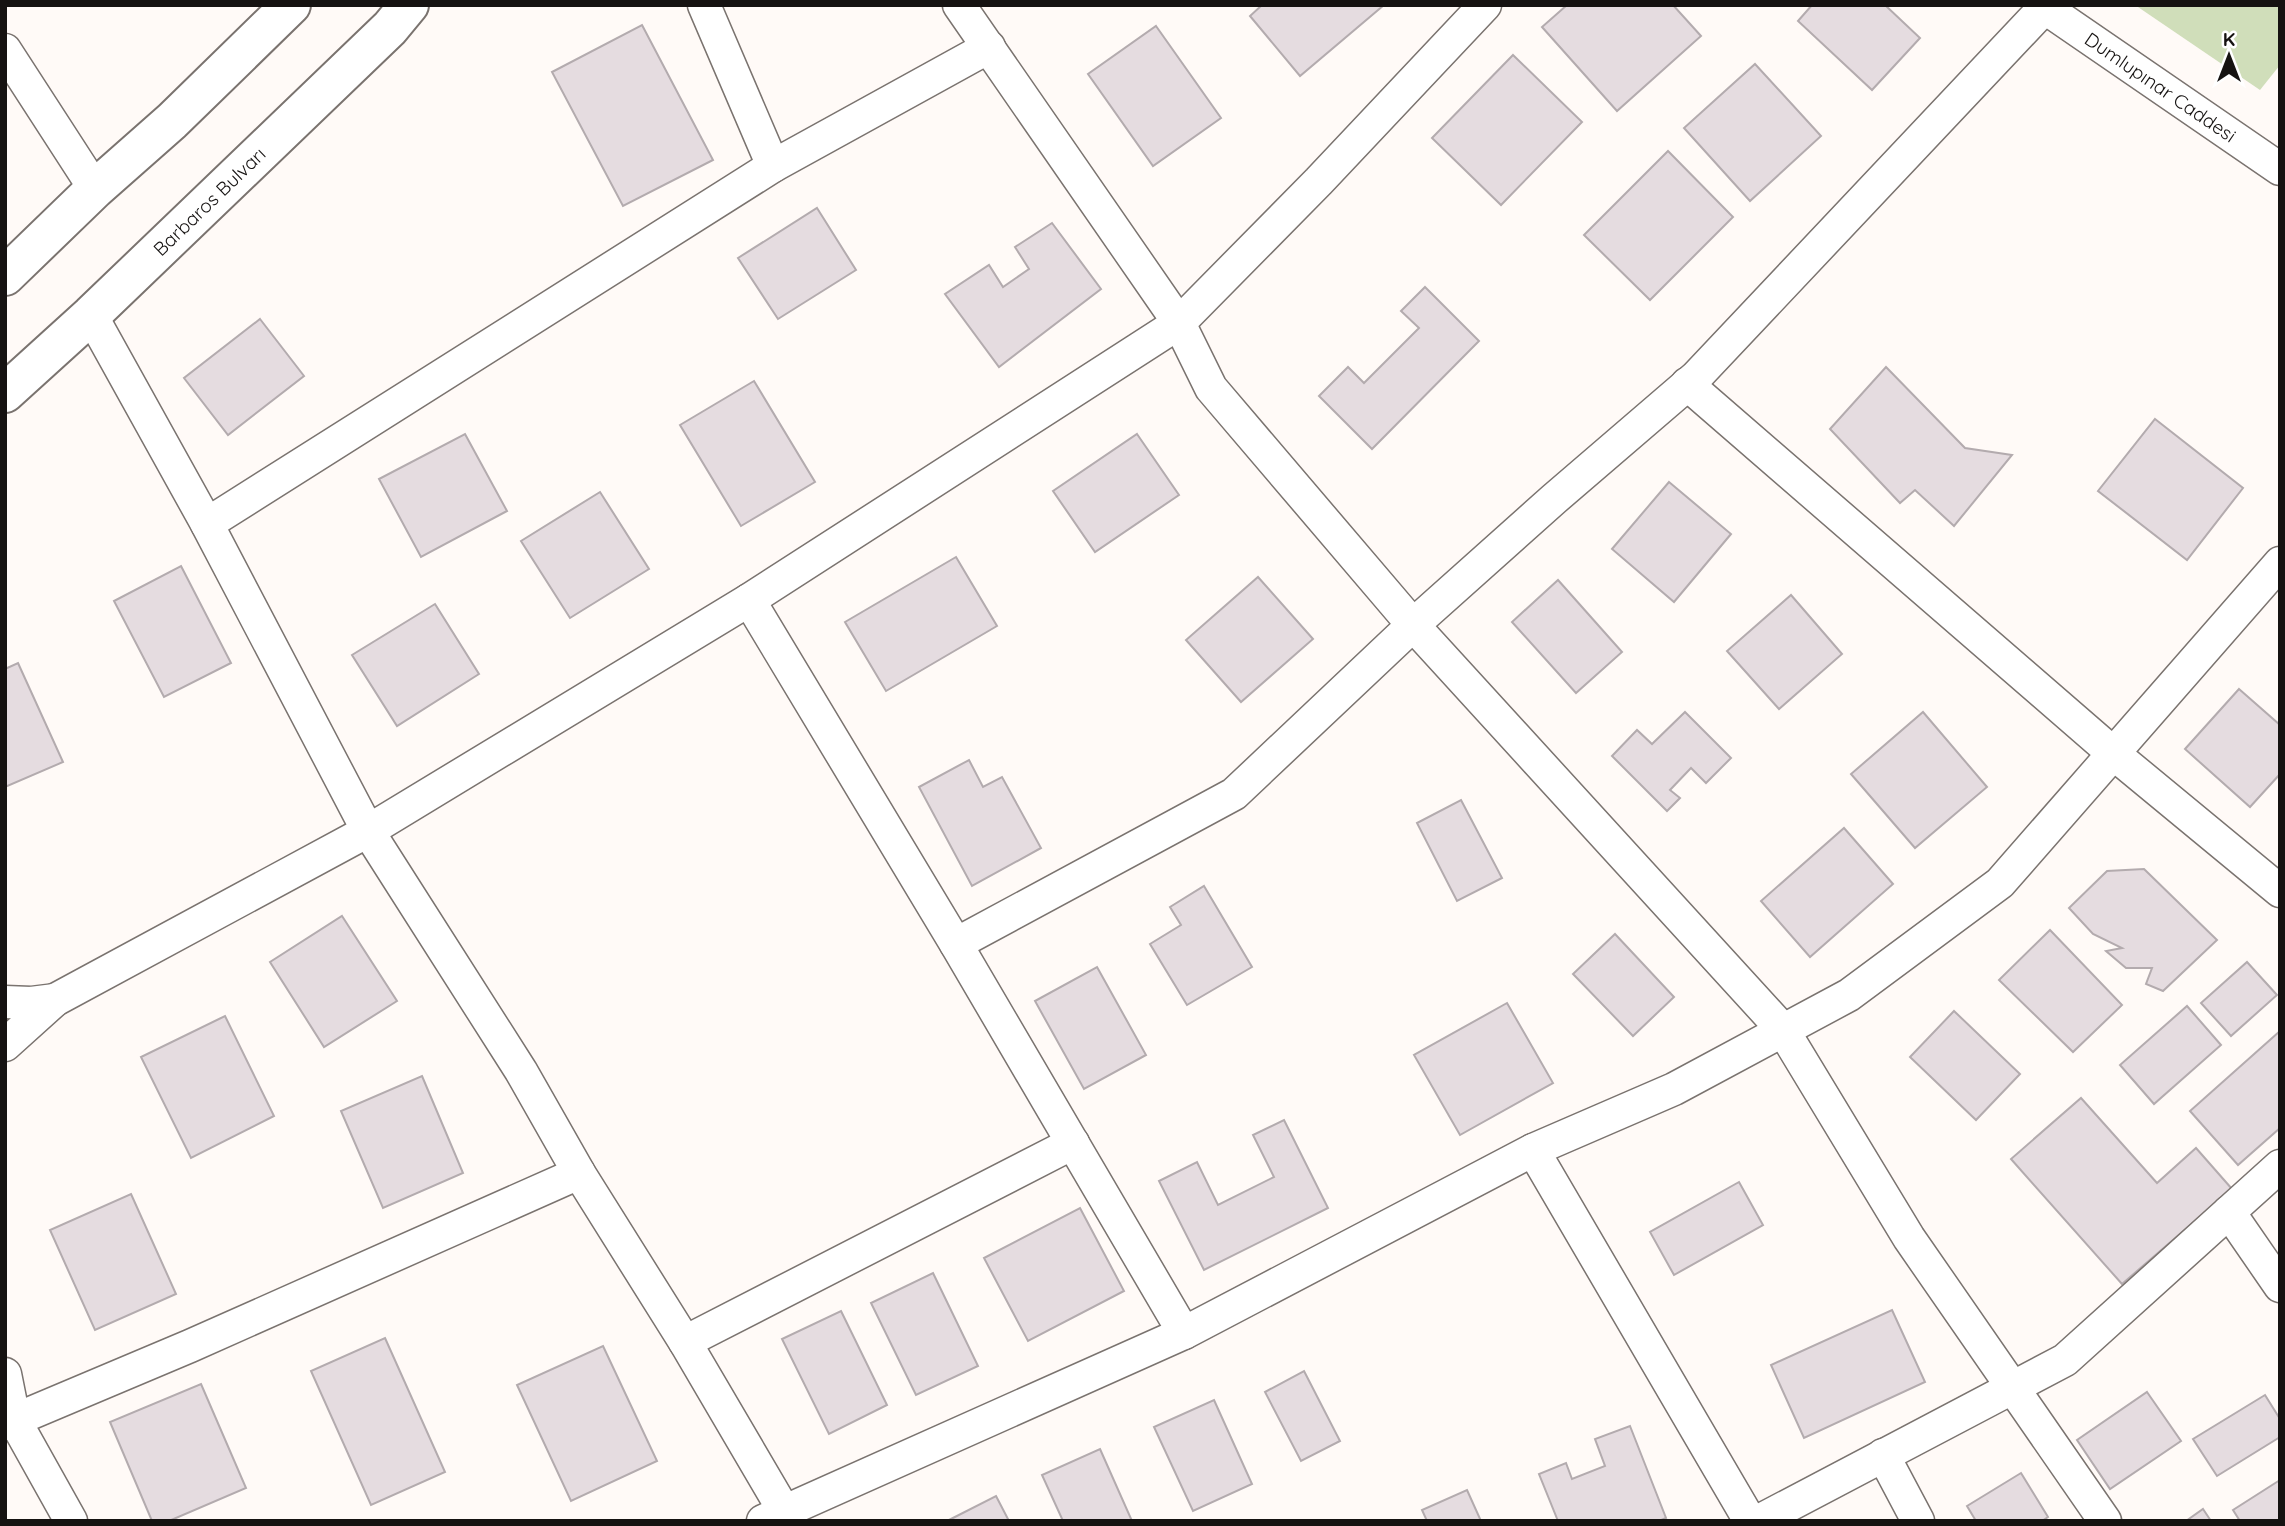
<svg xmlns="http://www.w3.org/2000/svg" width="2285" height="1526" font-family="Quicksand,sans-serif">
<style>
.green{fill:#d0deba}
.building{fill:#e5dce0;stroke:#b3abae;stroke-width:2}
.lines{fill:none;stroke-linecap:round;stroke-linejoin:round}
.minor-casing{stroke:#7a736f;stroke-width:35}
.tertiary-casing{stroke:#7a736f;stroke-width:42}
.minor{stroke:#fff;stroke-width:32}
.tertiary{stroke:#fff;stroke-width:38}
.labels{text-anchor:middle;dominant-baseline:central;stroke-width:7;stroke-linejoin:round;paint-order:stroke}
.street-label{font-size:19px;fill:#151211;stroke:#fff}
</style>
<rect width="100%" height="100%" fill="#fffaf7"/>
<polygon class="green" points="2135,5 2280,5 2280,65 2260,90"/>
<g class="building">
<polygon points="1262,5 1384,5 1300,76 1250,16"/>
<polygon points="1567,5 1673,5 1701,36 1617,111 1542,27"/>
<polygon points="1812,5 1885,5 1920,38 1872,90 1798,21"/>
<polygon points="642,25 713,160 623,206 552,72"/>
<polygon points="1156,26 1221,118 1153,166 1088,74"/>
<polygon points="1513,55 1582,122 1501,205 1432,138"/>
<polygon points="1755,64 1821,136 1750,201 1684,128"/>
<polygon points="1668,151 1733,217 1650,300 1584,235"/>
<polygon points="817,208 856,270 778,319 738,258"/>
<polygon points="1052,223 1101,289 999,367 945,294 989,265 1003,287 1029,269 1015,247"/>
<polygon points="1425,287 1479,341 1372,449 1319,396 1348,367 1364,383 1419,328 1401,311"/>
<polygon points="260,319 304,376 228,435 184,378"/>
<polygon points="1886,367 1965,448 2012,455 1954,526 1915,490 1900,503 1830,429"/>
<polygon points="754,381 815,482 741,526 680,425"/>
<polygon points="2155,419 2243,488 2187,560 2098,491"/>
<polygon points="465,434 507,511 421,557 379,479"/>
<polygon points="1137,434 1179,495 1095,552 1053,491"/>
<polygon points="1669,482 1731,534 1674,602 1612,549"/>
<polygon points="600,492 649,569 570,618 521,541"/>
<polygon points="956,557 997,626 886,691 845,622"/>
<polygon points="181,566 231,663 164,697 114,601"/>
<polygon points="1258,577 1313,639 1241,702 1186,640"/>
<polygon points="1558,580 1622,652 1576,693 1512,622"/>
<polygon points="1791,595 1842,654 1779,709 1727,651"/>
<polygon points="435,604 479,674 397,726 352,655"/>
<polygon points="18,663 63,762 5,787 5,669"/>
<polygon points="2239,689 2280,725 2280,774 2250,807 2185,749"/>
<polygon points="1685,712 1731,758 1706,783 1691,768 1670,790 1680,798 1667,811 1612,756 1637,730 1652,744"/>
<polygon points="1923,712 1987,787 1915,848 1851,774"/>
<polygon points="969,760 983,787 1002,777 1041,848 972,886 919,787"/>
<polygon points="1461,800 1502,878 1457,901 1417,823"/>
<polygon points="1844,828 1893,884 1810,957 1761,901"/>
<polygon points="2144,869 2217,940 2163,991 2146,984 2152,968 2126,968 2106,951 2122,948 2093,934 2069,908 2107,871"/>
<polygon points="1204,886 1252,967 1187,1005 1150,944 1181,925 1170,907"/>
<polygon points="342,916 397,1001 324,1047 270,962"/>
<polygon points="2050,930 2122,1005 2073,1052 1999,980"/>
<polygon points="1615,934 1674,997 1633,1036 1573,974"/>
<polygon points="2247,962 2277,995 2231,1036 2201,1003"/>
<polygon points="1097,967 1146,1055 1084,1089 1035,1001"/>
<polygon points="1507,1003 1553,1083 1460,1135 1414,1055"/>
<polygon points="2187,1006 2221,1045 2154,1104 2120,1065"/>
<polygon points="1954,1011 2020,1074 1976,1120 1910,1057"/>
<polygon points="225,1016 274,1116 191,1158 141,1057"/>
<polygon points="2280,1031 2280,1128 2238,1165 2190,1111"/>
<polygon points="422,1076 463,1173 383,1208 341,1111"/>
<polygon points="2081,1098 2157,1183 2196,1148 2232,1189 2122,1284 2011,1159"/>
<polygon points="1284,1120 1328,1208 1204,1270 1159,1181 1197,1162 1218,1205 1274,1177 1253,1135"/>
<polygon points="1739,1182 1763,1225 1674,1275 1650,1232"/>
<polygon points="131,1194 176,1294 95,1330 50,1230"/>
<polygon points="1080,1208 1124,1291 1028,1341 984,1258"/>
<polygon points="933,1273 978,1366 916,1395 871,1303"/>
<polygon points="1892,1310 1925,1382 1804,1438 1771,1365"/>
<polygon points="841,1311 887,1405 829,1434 782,1339"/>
<polygon points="385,1338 445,1472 371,1505 311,1371"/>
<polygon points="603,1346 657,1461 571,1501 517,1385"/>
<polygon points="1304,1371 1340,1441 1301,1461 1265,1392"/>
<polygon points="201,1384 246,1488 169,1521 152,1521 110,1422"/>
<polygon points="2147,1392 2181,1441 2110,1489 2077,1440"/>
<polygon points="2265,1395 2280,1419 2280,1437 2217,1476 2193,1439"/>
<polygon points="1214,1400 1252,1484 1193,1511 1154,1427"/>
<polygon points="1630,1426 1666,1518 1659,1521 1558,1521 1539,1474 1566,1463 1572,1479 1605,1466 1595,1439"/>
<polygon points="1100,1449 1132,1521 1063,1521 1042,1475"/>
<polygon points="2021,1473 2048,1517 2042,1521 1976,1521 1967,1506"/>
<polygon points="2280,1480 2280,1521 2240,1521 2233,1510"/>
<polygon points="1467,1490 1481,1521 1427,1521 1422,1510"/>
<polygon points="996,1496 1009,1521 947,1521"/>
<polygon points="2203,1509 2211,1521 2186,1521"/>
</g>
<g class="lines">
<g class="minor-casing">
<g id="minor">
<polyline points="704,5 773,166"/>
<polyline points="959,5 1179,323 1211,388 1413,625 1783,1030 1909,1238 2105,1521"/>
<path id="s1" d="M 2041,5 L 2280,169"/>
<polyline points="5,50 95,189"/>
<polyline points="91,315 207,524 368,831 521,1071 579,1173 685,1342 790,1521"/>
<polyline points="1687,384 2114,754 2280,891"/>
<polyline points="207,524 773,166 989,47"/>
<polyline points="749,600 956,944 1184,1333"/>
<polyline points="956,944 1234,794 1413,625 1554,499 1696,377 2047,5"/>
<polyline points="5,1002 31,1003 55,1000"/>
<polyline points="5,1045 55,1000 368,831 749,600 1179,323 1319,181 1485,5"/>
<polyline points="1533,1150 1750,1521"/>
<polyline points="2229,1212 2280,1286"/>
<polyline points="685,1342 1073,1143"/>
<polyline points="5,1374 14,1419 71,1521"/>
<polyline points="5,1424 190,1346 579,1173"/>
<polyline points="1883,1455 1918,1521"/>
<polyline points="763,1521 1184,1333 1533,1150 1674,1089 1849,995 2000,883 2280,563"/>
<polyline points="1759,1521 2065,1360 2280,1166"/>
</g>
</g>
<g class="tertiary-casing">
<g id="tertiary">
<polyline points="5,276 95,189 172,121 291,5"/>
<path id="s2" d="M 5,393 L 91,315 L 390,28 L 409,5"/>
</g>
</g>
<use href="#minor" class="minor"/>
<use href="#tertiary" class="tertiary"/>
</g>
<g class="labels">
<g class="street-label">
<text stroke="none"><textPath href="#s1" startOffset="145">Dumlupınar Caddesi</textPath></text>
<text stroke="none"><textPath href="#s2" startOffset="280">Barbaros Bulvarı</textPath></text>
</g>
</g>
<rect width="2285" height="1526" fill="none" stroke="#151211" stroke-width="14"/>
<g transform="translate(2229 56)" stroke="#ffffff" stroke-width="5" paint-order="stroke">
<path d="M0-5L12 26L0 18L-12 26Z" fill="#151211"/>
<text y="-10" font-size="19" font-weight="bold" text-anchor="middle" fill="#151211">K</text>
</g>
</svg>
